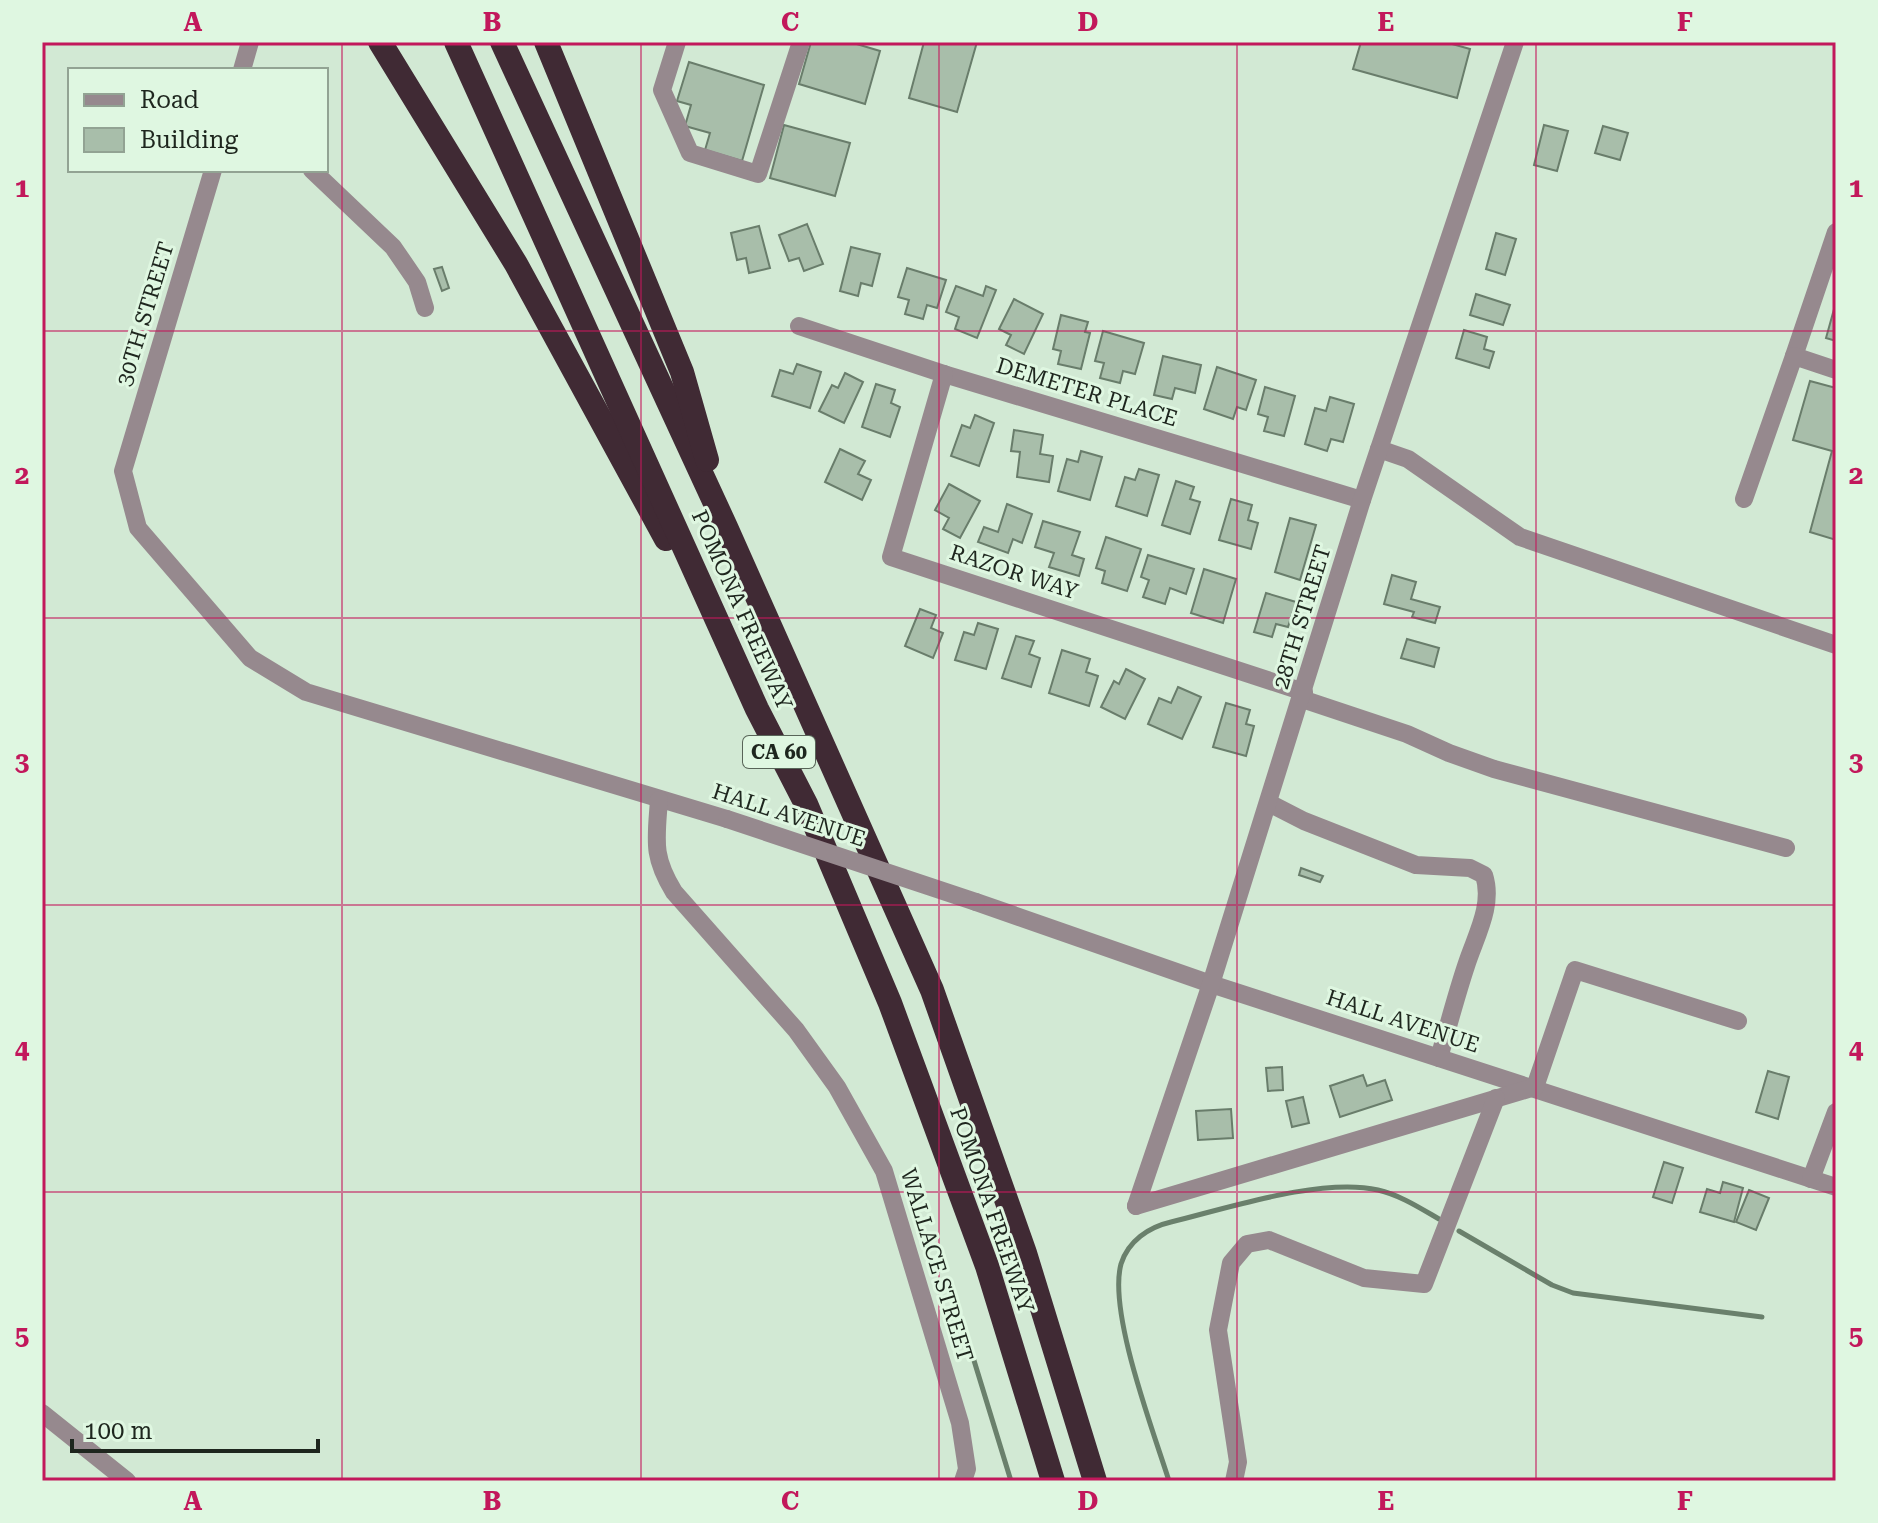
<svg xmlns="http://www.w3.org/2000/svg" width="1878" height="1523" font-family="'Roboto Serif',serif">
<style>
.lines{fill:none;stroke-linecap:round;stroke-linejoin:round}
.stream{stroke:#6a806c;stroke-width:5}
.building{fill:#a8beaa;stroke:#697d6b;stroke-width:2}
.minor{stroke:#96898e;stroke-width:18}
.highway{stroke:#402a34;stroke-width:24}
.minor-bridge{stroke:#96898e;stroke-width:18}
.grid{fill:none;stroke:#c2185b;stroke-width:2;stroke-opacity:0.55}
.labels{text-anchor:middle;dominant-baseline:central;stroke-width:6;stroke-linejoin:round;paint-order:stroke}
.shield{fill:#dff7e1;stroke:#586558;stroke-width:2}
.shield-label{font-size:20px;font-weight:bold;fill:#1e261e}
.street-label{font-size:22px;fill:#1e261e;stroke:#dff7e1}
.neatline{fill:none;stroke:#c2185b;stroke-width:3}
.grid-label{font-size:26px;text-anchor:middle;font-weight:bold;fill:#c2185b}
</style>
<rect width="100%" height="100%" fill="#d2e9d4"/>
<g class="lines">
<g class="stream">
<polyline points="1459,1231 1552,1285 1573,1293 1762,1317"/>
<polyline points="972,1354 1011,1481"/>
<path d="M 1169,1481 C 1153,1430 1108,1312 1121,1264 C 1128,1241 1149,1227 1171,1222 C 1228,1208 1322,1177 1378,1190 C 1400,1195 1420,1208 1439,1219"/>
</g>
</g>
<g class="building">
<polygon points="811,42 850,42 880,51 865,104 799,84"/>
<polygon points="924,42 977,42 957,112 909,98"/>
<polygon points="1361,42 1445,42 1470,49 1457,98 1353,69"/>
<polygon points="689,62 764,85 742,161 705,150 710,133 685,126 691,105 677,101"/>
<polygon points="784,125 850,143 835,196 770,178"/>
<polygon points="1544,125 1568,131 1557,171 1534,165"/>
<polygon points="1603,126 1628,133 1620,160 1595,153"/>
<polygon points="807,224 823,264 804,271 799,258 789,261 779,235"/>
<polygon points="759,226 770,268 749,273 746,258 737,260 731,233"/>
<polygon points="1496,233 1516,239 1505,275 1486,269"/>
<polygon points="851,247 880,254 872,286 861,283 858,296 840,291"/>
<polygon points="442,267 449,288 442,291 434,269"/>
<polygon points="907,268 946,280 937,308 927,305 923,319 905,314 909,300 898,297"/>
<polygon points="956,286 983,296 986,286 996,290 977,338 955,329 959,317 946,312"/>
<polygon points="1476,294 1510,305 1503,325 1470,315"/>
<polygon points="1014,299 1043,314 1024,354 1006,345 1011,335 999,329"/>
<polygon points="1836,302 1836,341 1826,338"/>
<polygon points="1061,315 1088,322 1085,332 1090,333 1081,369 1058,364 1061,351 1053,349"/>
<polygon points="1464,330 1487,337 1484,349 1494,352 1489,368 1456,358"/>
<polygon points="1103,331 1144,343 1135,374 1123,371 1120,383 1100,378 1104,363 1095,361"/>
<polygon points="1163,356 1201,365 1195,393 1175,388 1172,399 1154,395"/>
<polygon points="797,364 821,372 810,408 772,396 780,370 793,374"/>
<polygon points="1217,367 1256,380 1246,410 1237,407 1233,419 1204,409"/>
<polygon points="845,373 863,382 844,423 819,411 832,385 838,388"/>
<polygon points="1810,381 1836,388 1836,540 1810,532 1832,451 1793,440"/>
<polygon points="876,384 895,390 891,403 900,407 890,437 862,427"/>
<polygon points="1265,387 1295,396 1284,436 1264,431 1268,417 1258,414"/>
<polygon points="1330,397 1354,404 1343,442 1331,439 1327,451 1305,444 1315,408 1326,411"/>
<polygon points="975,415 994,423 979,466 951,456 962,425 970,428"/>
<polygon points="1014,430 1043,435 1040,454 1053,456 1049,482 1017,477 1020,452 1011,451"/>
<polygon points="840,449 865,461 858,474 871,480 862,500 825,482"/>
<polygon points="1081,451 1102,457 1090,500 1058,491 1067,459 1078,462"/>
<polygon points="1139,469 1159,475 1147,516 1116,506 1125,477 1135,480"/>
<polygon points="1176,481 1194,487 1190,499 1200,502 1190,534 1162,525"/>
<polygon points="949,484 980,501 960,538 943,529 949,518 935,510"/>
<polygon points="1231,499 1252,505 1248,520 1258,523 1251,549 1219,540"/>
<polygon points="1007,504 1032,514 1022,543 1013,539 1008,553 978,542 984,527 998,532"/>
<polygon points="1290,518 1316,525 1300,580 1275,572"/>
<polygon points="1043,521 1080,532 1072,555 1084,559 1079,576 1049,567 1054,553 1035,547"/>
<polygon points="1106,537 1141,549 1127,591 1102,583 1105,571 1096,568"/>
<polygon points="1148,555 1194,569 1186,594 1170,588 1165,604 1143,597 1149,580 1141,577"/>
<polygon points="1204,569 1236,579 1223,623 1191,613"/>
<polygon points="1392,575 1416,582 1411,599 1440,607 1435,623 1412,617 1414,612 1384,604"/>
<polygon points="1266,593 1296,602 1288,627 1276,624 1272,637 1254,632"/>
<polygon points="920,609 936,615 931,628 943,633 933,658 905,646"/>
<polygon points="978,623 998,629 986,669 955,660 964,632 974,635"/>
<polygon points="1016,636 1034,641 1029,654 1040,658 1031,687 1002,678"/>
<polygon points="1407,639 1439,648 1434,667 1401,658"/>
<polygon points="1062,650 1090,659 1086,672 1098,676 1089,706 1049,693"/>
<polygon points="1126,669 1145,679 1125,719 1101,707 1114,681 1119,684"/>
<polygon points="1178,687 1201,697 1182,739 1148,724 1159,698 1171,703"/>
<polygon points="1226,703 1250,710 1246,724 1254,726 1246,756 1213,747"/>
<polygon points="1301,868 1323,876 1320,882 1299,875"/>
<polygon points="1282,1067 1283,1090 1268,1091 1266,1068"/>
<polygon points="1768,1071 1789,1077 1778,1119 1756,1112"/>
<polygon points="1363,1075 1367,1086 1385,1080 1392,1100 1340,1117 1330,1086"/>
<polygon points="1303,1097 1309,1123 1292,1127 1286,1101"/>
<polygon points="1231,1109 1233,1138 1198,1140 1196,1111"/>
<polygon points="1664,1162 1683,1168 1672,1203 1653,1197"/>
<polygon points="1723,1182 1743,1188 1734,1222 1700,1212 1707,1189 1720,1193"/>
<polygon points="1749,1190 1769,1198 1756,1230 1736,1222"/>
</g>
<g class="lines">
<g class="minor">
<polyline points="677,42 662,90 690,153 758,174 801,42"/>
<polyline points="242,70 250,42"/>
<polyline points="213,170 123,471 138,528 250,658 306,692 727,819"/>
<polyline points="312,170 393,247 417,282 425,308"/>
<polyline points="799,326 944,374 1362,500"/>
<polyline points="1794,356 1836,232"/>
<polyline points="944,374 891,557 1304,692"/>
<polyline points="1379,449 1408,459 1520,537 1836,645"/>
<polyline points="1744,499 1794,356 1836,370"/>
<polyline points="1302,699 1407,734 1449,753 1494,769 1786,848"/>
<path d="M 659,800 C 656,841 652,856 674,892 L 796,1030 L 837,1087 L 884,1171 L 960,1423 L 967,1469 L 963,1481"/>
<path d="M 1269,803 L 1304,821 L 1416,865 L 1470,868 L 1484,875 C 1494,906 1475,937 1466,966 C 1456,996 1448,1027 1439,1058"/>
<polyline points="976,902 1211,984 1836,1187"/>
<polyline points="1811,1179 1836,1112"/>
<polyline points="1136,1206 1211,984 1362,500 1515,42"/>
<polyline points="1136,1206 1535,1087 1575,970 1738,1021"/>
<polyline points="42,1413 127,1481"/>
<polyline points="1234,1481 1238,1462 1218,1330 1231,1263 1247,1244 1269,1240 1364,1278 1424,1284 1496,1098"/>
</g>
<g class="highway">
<polyline points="380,42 516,264 666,539"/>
<polyline points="456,42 757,709 806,804 890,1003 987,1266 1053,1481"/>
<polyline points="502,42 726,527 932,990 1025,1253 1095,1481"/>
<polyline points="546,42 682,372 707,460"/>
</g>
<polyline class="minor-bridge" points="727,819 976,902"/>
</g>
<path class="grid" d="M 342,42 L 342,1481M 641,42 L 641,1481M 939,42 L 939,1481M 1237,42 L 1237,1481M 1536,42 L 1536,1481M 42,331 L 1836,331M 42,618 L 1836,618M 42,905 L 1836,905M 42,1192 L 1836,1192"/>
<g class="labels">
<rect class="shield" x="743" y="736" width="72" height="32" rx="6"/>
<g class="shield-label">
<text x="779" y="752">CA 60</text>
</g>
<g class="street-label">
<text transform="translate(145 314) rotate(-73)">30TH STREET</text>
<text transform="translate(1087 392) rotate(17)">DEMETER PLACE</text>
<text transform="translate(1014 572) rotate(18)">RAZOR WAY</text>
<text transform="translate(742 610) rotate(66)">POMONA FREEWAY</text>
<text transform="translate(1302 617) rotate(-73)">28TH STREET</text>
<text transform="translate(789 815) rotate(18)">HALL AVENUE</text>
<text transform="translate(1403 1021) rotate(18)">HALL AVENUE</text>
<text transform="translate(992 1210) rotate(71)">POMONA FREEWAY</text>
<text transform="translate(937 1265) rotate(73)">WALLACE STREET</text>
</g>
</g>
<rect width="1878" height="1523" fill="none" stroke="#dff7e1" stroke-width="88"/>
<rect x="68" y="68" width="260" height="104" fill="#dff7e1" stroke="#92a393" stroke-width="2"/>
<rect x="84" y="94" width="40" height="12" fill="#96898e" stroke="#92a393" stroke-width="2"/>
<text x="140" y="108" font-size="24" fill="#1e261e">Road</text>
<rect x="84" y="128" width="40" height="24" fill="#a8beaa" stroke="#92a393" stroke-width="2"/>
<text x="140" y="148" font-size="24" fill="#1e261e">Building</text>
<path d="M72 1439v12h246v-12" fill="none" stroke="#1e261e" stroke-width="4"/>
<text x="84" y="1439" font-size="24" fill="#1e261e" stroke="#dff7e1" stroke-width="6" paint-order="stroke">100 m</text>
<rect x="44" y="44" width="1790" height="1435" class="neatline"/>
<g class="grid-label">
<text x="193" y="31">A</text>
<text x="492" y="31">B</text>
<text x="790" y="31">C</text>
<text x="1088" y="31">D</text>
<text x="1386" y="31">E</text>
<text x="1685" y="31">F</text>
<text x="22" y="197">1</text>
<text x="1856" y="197">1</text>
<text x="22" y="484">2</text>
<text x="1856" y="484">2</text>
<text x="22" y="771">3</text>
<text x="1856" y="771">3</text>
<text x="22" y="1058">4</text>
<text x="1856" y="1058">4</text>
<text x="22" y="1345">5</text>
<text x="1856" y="1345">5</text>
<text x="193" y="1510">A</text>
<text x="492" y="1510">B</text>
<text x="790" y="1510">C</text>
<text x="1088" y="1510">D</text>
<text x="1386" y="1510">E</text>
<text x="1685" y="1510">F</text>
</g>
</svg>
